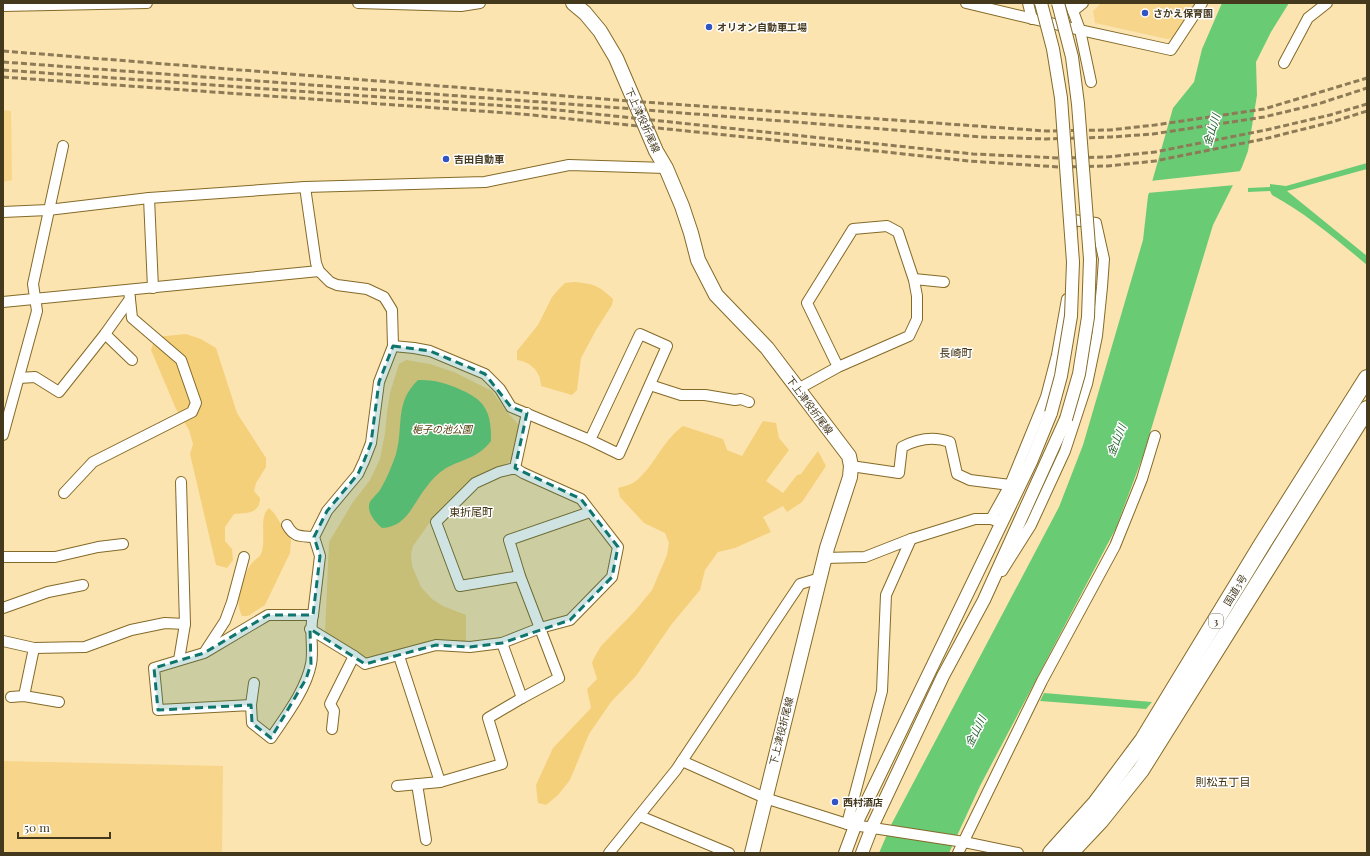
<svg xmlns="http://www.w3.org/2000/svg" width="1370" height="856" font-family="'Playfair Display','Noto Sans JP',serif">
<style>
.built{fill:#f7d68c}
.green{fill:#f5d07b}
.water{fill:#6acb75}
.pier{fill:#fce4b0}
.lines{fill:none;stroke-linecap:round;stroke-linejoin:round}
.minor-casing{stroke:#846a28;stroke-width:12}
.tertiary-casing{stroke:#846a28;stroke-width:14}
.secondary-casing{stroke:#846a28;stroke-width:16}
.trunk-casing{stroke:#846a28;stroke-width:18}
.minor{stroke:#fff;stroke-width:10}
.tertiary{stroke:#fff;stroke-width:12}
.secondary{stroke:#fff;stroke-width:14}
.trunk{stroke:#fff;stroke-width:16}
.rail{stroke:#8c7b56;stroke-width:3;stroke-dasharray:6 3;stroke-linecap:butt}
.tertiary-bridge-casing{stroke:#846a28;stroke-width:14;stroke-linecap:butt}
.tertiary-bridge{stroke:#fff;stroke-width:12}
.marked{fill:#0f766e;fill-opacity:0.2;stroke:#0f766e;stroke-width:3;stroke-dasharray:8 5;stroke-linejoin:round}
.poi-dot{fill:#3154c5;stroke:#fff;stroke-width:1.5}
.labels{text-anchor:middle;dominant-baseline:central;stroke-width:3;stroke-linejoin:round;paint-order:stroke}
.shield{fill:#fff;stroke:#7c7461;stroke-width:1}
.shield-label{font-size:9px;font-weight:bold;fill:#44381d}
.poi-label{font-size:10px;font-weight:bold;fill:#44381d;stroke:#fff;text-anchor:start}
.street-label{font-size:10px;fill:#44381d;stroke:#fff}
.park-label{font-size:10px;font-style:italic;fill:#4e3a03;stroke:#fff}
.water-label{font-size:11px;font-style:italic;fill:#25662f;stroke:#fff}
.neighbourhood-label{font-size:11px;fill:#40320f;stroke:#fff}
</style>
<rect width="100%" height="100%" fill="#fce4b0"/>
<g class="built">
<polygon points="1101,3 1201,3 1183,36 1167,39 1095,23 1093,11"/>
<polygon points="3,110 11,111 12,180 3,182"/>
<polygon points="3,761 223,766 222,853 3,853"/>
</g>
<g class="green">
<path d="M 574,282 C 594,284 598,285 613,299 L 612,305 L 596,330 L 581,358 L 577,390 L 572,395 L 541,386 C 541,372 531,362 517,360 L 517,351 L 538,325 L 552,297 L 559,289 L 565,283 Z"/>
<path d="M 186,334 L 201,339 L 216,348 L 237,413 L 266,458 L 266,467 L 256,483 L 254,491 L 260,498 C 260,514 246,513 234,514 L 225,527 L 225,541 L 232,549 L 233,560 L 227,568 L 216,565 L 190,454 L 193,444 L 189,430 L 176,409 L 151,350 L 155,337 Z"/>
<polygon points="406,360 430,364 454,372 492,391 506,411 521,427 514,459 506,464 472,478 430,522 413,546 411,554 412,566 421,587 432,599 443,606 466,615 466,644 380,658 365,659 325,633 329,542 353,502 370,480 380,459 385,433 387,412 390,393 399,364"/>
<path d="M 763,421 L 776,423 L 779,438 L 789,450 L 766,481 L 783,493 L 797,475 L 801,474 L 818,451 L 826,466 L 802,502 L 787,512 L 783,506 L 763,517 L 771,532 L 735,548 L 718,552 L 705,570 L 700,590 L 671,625 L 636,676 L 611,702 L 589,734 L 570,780 L 558,795 L 546,805 L 538,803 L 536,785 L 553,748 L 591,708 L 587,689 L 597,679 L 592,663 L 594,658 L 601,646 L 634,612 L 652,590 L 667,555 L 669,543 L 665,533 L 644,523 L 630,508 L 620,497 L 618,488 C 624,486 631,485 636,481 C 655,465 663,440 683,426 L 723,439 L 727,450 L 742,456 Z"/>
<path d="M 269,508 L 274,513 L 291,540 L 290,553 L 265,605 L 248,616 L 242,616 C 241,613 239,610 239,607 C 237,596 245,571 252,563 C 254,560 259,558 261,554 C 267,540 258,517 269,508 Z"/>
</g>
<g class="water">
<polygon points="1222,3 1289,3 1271,32 1256,62 1257,95 1248,151 1242,167 1213,225 1143,456 1116,528 980,786 949,853 879,853 891,825 1059,507 1083,445 1143,240 1148,196 1173,108 1194,82 1202,49"/>
<path d="M 1367,163 L 1367,169 L 1287,191 L 1367,256 L 1367,265 C 1336,239 1308,215 1272,195 L 1270,191 L 1248,192 L 1248,188 L 1270,187 L 1270,184 L 1286,186 Z"/>
<path d="M 418,380 C 423,380 429,380 434,381 C 447,383 476,394 483,405 C 491,416 491,429 491,441 C 478,458 463,459 446,468 C 440,472 432,479 428,485 C 413,502 408,527 382,528 C 376,523 368,514 369,505 C 370,499 377,495 380,490 C 386,480 392,466 396,454 C 404,426 394,403 418,380 Z"/>
<polygon points="1044,693 1152,702 1146,709 1040,701"/>
</g>
<polygon class="pier" points="1242,171 1235,185 1147,193 1150,181"/>
<g class="lines">
<g class="minor-casing">
<g id="minor">
<polyline points="358,3 461,6 480,3"/>
<polyline points="966,3 1080,30 1171,50 1202,3"/>
<polyline points="1028,3 1032,19"/>
<polyline points="1070,3 1080,30 1091,82"/>
<polyline points="3,6 147,3"/>
<polyline points="1073,11 1083,3"/>
<polyline points="1284,63 1308,18 1327,3"/>
<polyline points="305,187 316,263 319,271 330,282 337,285 367,289 384,297 392,310 393,346 379,382 371,443 364,461 358,474 327,511 314,537 320,556 313,615"/>
<polyline points="149,198 153,288"/>
<polyline points="3,212 48,210 149,198 305,187 485,182 569,165 666,168"/>
<polyline points="914,279 944,282"/>
<polyline points="3,302 319,271"/>
<polyline points="105,334 132,360"/>
<polyline points="393,346 414,348 430,351 485,374 500,389 511,407 590,440 619,454 667,346 640,334 590,440"/>
<polyline points="19,378 35,377 59,392 105,334 130,299"/>
<polyline points="650,385 681,395 705,395 735,400 741,399 749,402"/>
<polyline points="798,389 838,367 909,336 917,319 917,296 914,280 898,232 887,226 853,229 807,303 838,367"/>
<polyline points="3,435 37,311 33,284 63,146"/>
<path d="M 851,466 L 899,473 L 902,447 C 917,439 934,436 950,442 L 957,474 L 970,480 L 1010,485"/>
<polyline points="515,468 527,413"/>
<polyline points="64,493 93,462 192,412 196,403 181,360 132,318 129,290"/>
<polyline points="991,519 1010,485 1046,397 1057,355 1067,299"/>
<path d="M 287,525 C 294,538 301,536 314,537"/>
<polyline points="3,557 55,557 98,547 123,544"/>
<polyline points="824,558 865,557 911,539 975,519 991,519 997,521"/>
<polyline points="1002,571 1031,525 1065,451 1087,384 1097,336 1102,287 1104,259 1096,223 1073,220 1071,231"/>
<polyline points="3,608 48,592 83,585"/>
<path d="M 268,615 L 313,615 C 309,632 314,649 311,664 C 306,690 285,717 271,738 L 252,723 L 251,705 L 158,710 L 154,668 L 204,653 Z"/>
<polyline points="310,629 354,656 365,664 436,645 470,647 502,643 540,628 570,620 612,577 618,547 581,499 523,473 515,468 499,472 475,483 436,522 460,586 520,576"/>
<polyline points="3,641 34,648 85,647 131,630 165,623 185,624 181,482"/>
<polyline points="502,643 522,698"/>
<polyline points="206,650 225,621 232,602 244,557"/>
<polyline points="399,656 440,782 502,764 488,718 522,698 559,678 520,576 509,540 590,512"/>
<polyline points="179,660 185,624"/>
<polyline points="24,696 34,648"/>
<polyline points="11,697 24,696 59,702"/>
<polyline points="251,705 254,683"/>
<polyline points="332,729 334,711 330,704 354,656"/>
<polyline points="682,761 765,798 847,824 964,842 1018,853"/>
<polyline points="417,784 426,840"/>
<polyline points="397,786 440,782"/>
<polyline points="640,816 729,853"/>
<polyline points="847,824 882,691 886,595 911,539"/>
<polyline points="609,853 676,770 800,584 820,578"/>
<polyline points="958,853 1042,681 1115,546 1142,479 1155,436"/>
</g>
</g>
<g class="tertiary-casing">
<g id="tertiary">
<polyline points="845,853 855,826 1031,462 1051,413"/>
<polyline points="862,853 872,827 943,676 984,600 1066,419"/>
</g>
</g>
<g class="secondary-casing">
<polyline id="secondary" points="573,3 585,13 600,31 616,58 656,151 666,168 682,206 691,233 698,260 716,295 767,348 849,456 851,466 850,477 827,548 752,853"/>
</g>
<g class="trunk-casing">
<g id="trunk">
<polyline points="1051,853 1096,803 1143,740 1261,546 1367,378"/>
<polyline points="1070,853 1101,820 1141,770 1367,409"/>
</g>
</g>
<use href="#minor" class="minor"/>
<use href="#tertiary" class="tertiary"/>
<use href="#secondary" class="secondary"/>
<use href="#trunk" class="trunk"/>
<g class="rail">
<polyline points="3,51 616,100 1046,131 1110,130 1155,125 1264,109 1367,78"/>
<polyline points="3,62 621,108 981,137 1046,139 1111,137 1153,134 1264,117 1318,104 1367,88"/>
<polyline points="3,70 548,109 973,154 1059,158 1107,157 1155,152 1266,130 1330,115 1367,104"/>
<polyline points="3,77 522,114 774,140 969,161 1059,167 1108,166 1155,161 1264,139 1332,122 1367,111"/>
</g>
<g class="tertiary-bridge-casing">
<g id="tertiary-bridge">
<polyline points="1041,3 1053,49 1061,98 1073,262 1071,316 1061,376 1051,413"/>
<polyline points="1058,3 1072,57 1078,104 1090,259 1088,317 1079,374 1066,419"/>
</g>
</g>
<use href="#tertiary-bridge" class="tertiary-bridge"/>
</g>
<path class="marked" d="M 393,346 L 430,351 L 485,374 L 511,407 L 527,413 L 515,468 L 581,499 L 618,547 L 612,577 L 570,620 L 502,643 L 470,647 L 436,645 L 365,664 L 310,629 L 311,664 L 306,679 L 271,738 L 252,723 L 251,705 L 158,710 L 154,668 L 204,653 L 268,615 L 313,615 L 320,556 L 314,537 L 327,511 L 358,474 L 364,461 L 371,443 L 379,382 Z"/>
<g class="poi-dot">
<circle cx="1145" cy="13" r="4"/>
<circle cx="709" cy="27" r="4"/>
<circle cx="446" cy="159" r="4"/>
<circle cx="835" cy="802" r="4"/>
</g>
<g class="labels">
<rect class="shield" x="1209" y="614" width="14" height="14" rx="3"/>
<g class="shield-label">
<text x="1216" y="621">3</text>
</g>
<g class="poi-label">
<text x="1153" y="13">さかえ保育園</text>
<text x="717" y="27">オリオン自動車工場</text>
<text x="454" y="159">吉田自動車</text>
<text x="843" y="802">西村酒店</text>
</g>
<g class="street-label">
<text transform="translate(643 120) rotate(66)">下上津役折尾線</text>
<text transform="translate(810 405) rotate(53)">下上津役折尾線</text>
<text transform="translate(1235 590) rotate(-59)">国道3号</text>
<text transform="translate(781 731) rotate(-76)">下上津役折尾線</text>
</g>
<g class="park-label">
<text x="442" y="429">梔子の池公園</text>
</g>
<g class="water-label">
<text transform="translate(1211 130) rotate(-73)">金山川</text>
<text transform="translate(1116 440) rotate(-68)">金山川</text>
<text transform="translate(975 731) rotate(-64)">金山川</text>
</g>
<g class="neighbourhood-label">
<text x="956" y="352">長崎町</text>
<text x="471" y="511">東折尾町</text>
<text x="1223" y="781">則松五丁目</text>
</g>
</g>
<rect width="1370" height="856" fill="none" stroke="#44381d" stroke-width="8"/>
<path d="M18 832v6h92v-6" fill="none" stroke="#44381d" stroke-width="2"/>
<text x="24" y="832" font-size="12" fill="#44381d" stroke="#ffffff" stroke-width="3" paint-order="stroke">50 m</text>
</svg>
